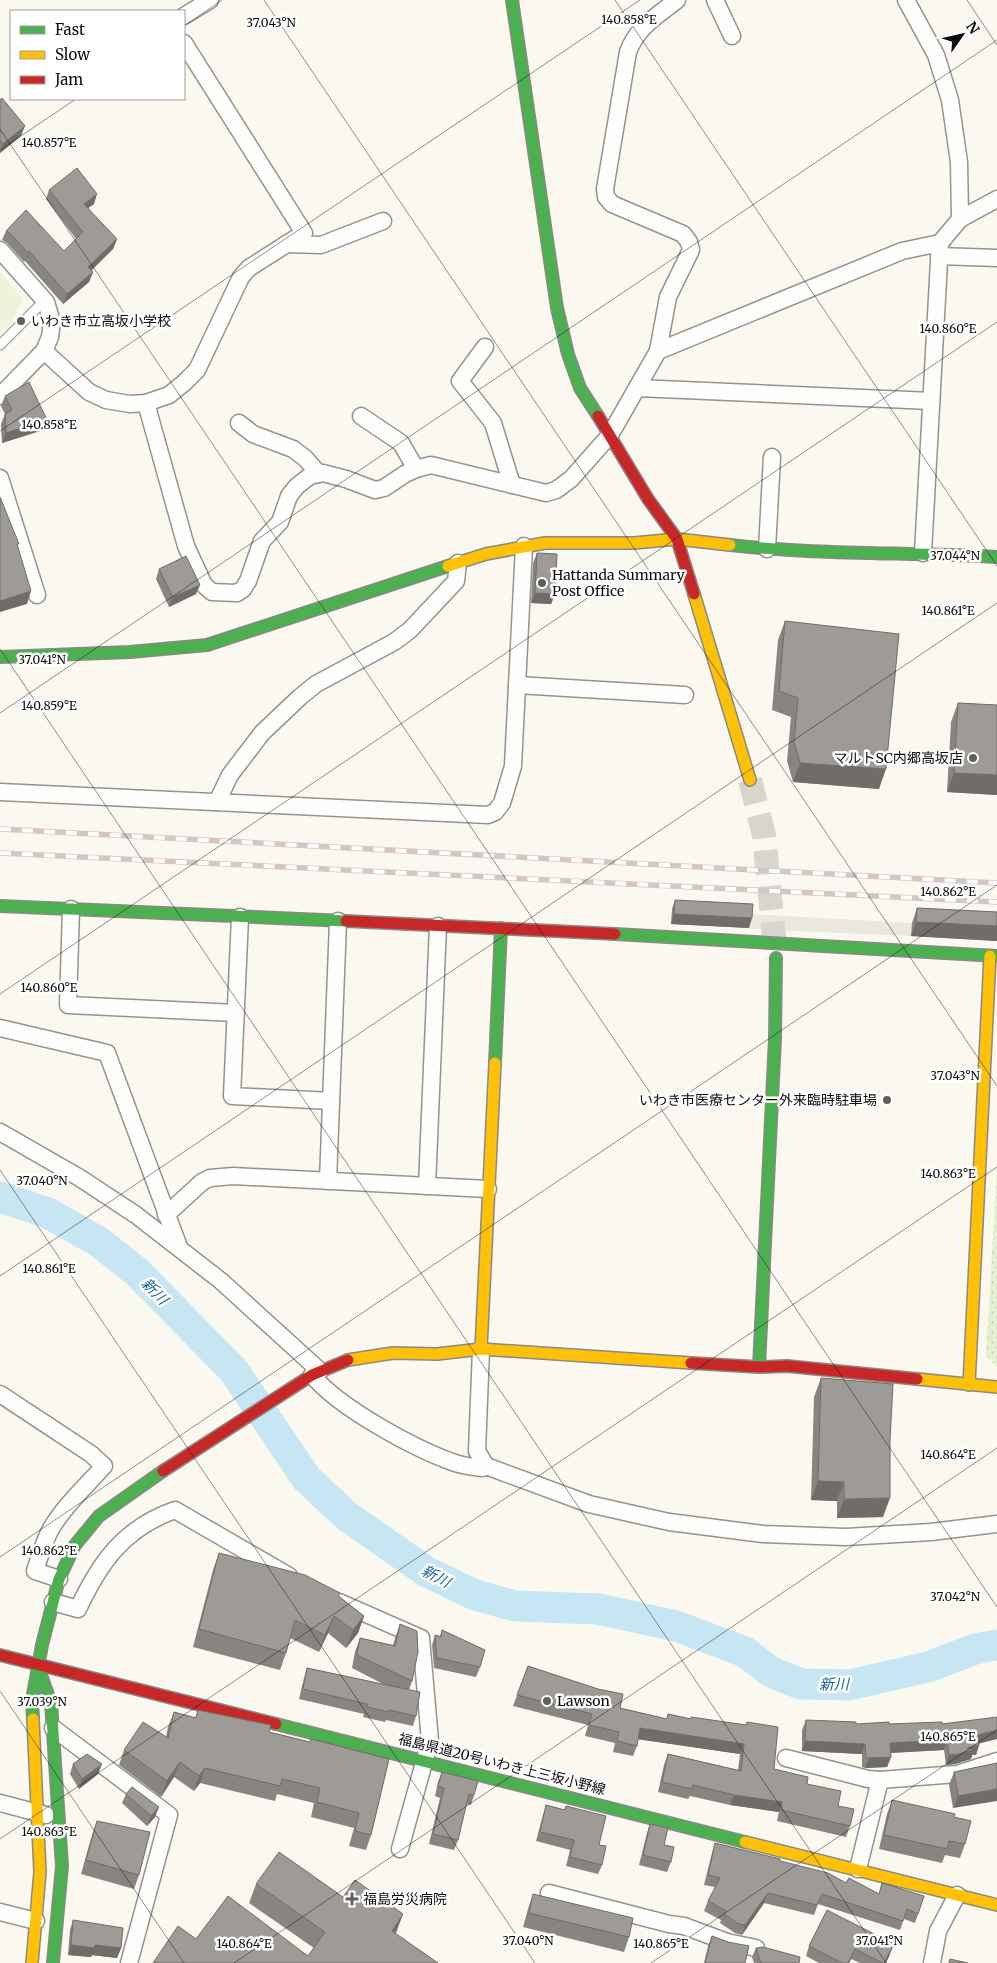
<svg xmlns="http://www.w3.org/2000/svg" width="997" height="1963" font-family="Merriweather,'Noto Sans JP',serif">
<style>
.grass{fill:url(#grass-dots)}
.pitch{fill:#eef4da}
.plaza{fill:#ebe7dc}
.lines{fill:none;stroke-linecap:round;stroke-linejoin:round}
.river{stroke:#c7e6f4;stroke-width:31}
.secondary-tunnel{stroke:#d7d5ce;stroke-width:24;stroke-dasharray:24 12;stroke-linecap:butt}
.lane-casing{stroke:#94938f;stroke-width:11}
.street-casing{stroke:#94938f;stroke-width:19}
.fast-casing{stroke:#8b8986;stroke-width:14}
.slow-casing{stroke:#8b8986;stroke-width:14}
.jam-casing{stroke:#8b8986;stroke-width:14}
.lane{stroke:#fefefd;stroke-width:9}
.street{stroke:#fefefd;stroke-width:16}
.fast{stroke:#4caf50;stroke-width:11}
.slow{stroke:#ffc107;stroke-width:11}
.jam{stroke:#c62828;stroke-width:11}
.rail-casing{stroke:#d7c4c5;stroke-width:5.5}
.rail{stroke:#fff;stroke-width:4;stroke-dasharray:11;stroke-linecap:butt}
.wall{fill:#888481}
.shaded-wall{fill:#6f6c69}
.building{fill:#9e9a96;stroke:#6f6c69}
.ticks{fill:none;stroke:#0d0d0d;stroke-width:1;stroke-opacity:0.45}
.poi-dot{fill:#605f5c;stroke:#fff;stroke-width:2}
.labels{text-anchor:middle;dominant-baseline:central;stroke-width:5;stroke-linejoin:round;paint-order:stroke}
.poi-label{font-size:14px;fill:#0d0d0d;stroke:#fff;text-anchor:start}
.street-label{font-size:14px;fill:#0d0d0d;stroke:#fff}
.water-label{font-size:15px;font-style:italic;fill:#15669f;stroke:#fff}
.ticks-label{font-size:12px;text-anchor:middle;fill:#0d0d0d;stroke:#fff;stroke-width:5;stroke-linejoin:round;paint-order:stroke}
</style>
<defs>
<pattern id="grass-dots" width="8" height="8" patternUnits="userSpaceOnUse" patternTransform="scale(1.25)"><rect width="8" height="8" fill="#e4f0d0"/><path d="M2 2h.1M6 6h.1" fill="none" stroke="#c2cdb1" stroke-width="1.8" stroke-linecap="round"/></pattern>
</defs>
<rect width="100%" height="100%" fill="#fbf8f0"/>
<polygon class="grass" points="997,1169 997,1367 986,1356"/>
<polygon class="pitch" points="0,272 23,299 11,323 0,332"/>
<polygon class="plaza" points="749,914 912,923 911,936 749,929"/>
<g class="lines">
<polyline class="river" points="0,1197 48,1213 99,1242 137,1272 234,1371 307,1479 348,1517 427,1572 475,1595 515,1606 598,1609 676,1626 745,1652 771,1672 801,1684 849,1685 928,1667 975,1649 997,1645"/>
<polyline class="secondary-tunnel" points="750,780 764,835 776,958"/>
<g class="lane-casing">
<polyline id="lane" points="0,345 45,300"/>
</g>
<g class="street-casing">
<g id="street">
<polyline points="715,0 732,36"/>
<polyline points="906,0 936,55 950,100 959,162 960,219 940,243"/>
<polyline points="184,16 210,0"/>
<polyline points="960,219 997,199"/>
<polyline points="286,244 321,245 383,221"/>
<polyline points="0,250 46,302 52,322 50,337 44,351 0,396"/>
<polyline points="939,256 997,258"/>
<polyline points="485,347 460,381 493,423 512,485"/>
<polyline points="44,351 89,392 106,400 130,404 146,403 169,395 184,383 197,370 241,277 249,268 304,233 184,43"/>
<path d="M 658,351 L 668,297 L 691,250 L 689,242 L 683,234 L 612,204 L 606,197 L 605,189 L 628,52 C 637,27 657,16 677,0"/>
<polyline points="637,388 931,401"/>
<polyline points="146,403 186,546 204,585 212,592 237,593 243,589 248,581 262,541 280,522 289,496 297,486 310,476 323,473 346,479 375,490 384,488 405,474 416,469 431,465 546,493 556,490 571,479 610,435 658,351 902,251 940,243 923,553"/>
<polyline points="361,416 401,443 416,469"/>
<polyline points="239,423 253,434 293,449 305,458 319,474"/>
<polyline points="0,478 37,595"/>
<polyline points="767,549 772,457"/>
<polyline points="517,685 685,695"/>
<polyline points="0,792 488,815 495,812 502,803 513,766 524,546"/>
<polyline points="217,802 230,775 262,733 300,697 316,684 394,642 410,630 456,581 458,563"/>
<polyline points="71,909 68,1005 236,1013"/>
<polyline points="240,917 232,1096 331,1101"/>
<polyline points="0,1028 107,1053 179,1247"/>
<polyline points="0,1132 80,1178 136,1215 221,1281 320,1371"/>
<polyline points="328,1181 338,921"/>
<polyline points="427,1186 438,926"/>
<polyline points="166,1215 202,1182 210,1178 233,1176 488,1189"/>
<polyline points="481,1349 477,1451 486,1466 589,1504 669,1522 763,1534 846,1537 931,1532 997,1524"/>
<path d="M 312,1375 C 339,1408 415,1449 455,1463 C 464,1466 473,1467 482,1468 L 486,1466"/>
<path d="M 0,1394 L 91,1454 L 104,1466 C 87,1485 66,1504 52,1527 C 44,1540 40,1556 35,1571 L 59,1579"/>
<path d="M 53,1602 L 78,1609 C 100,1562 124,1528 175,1510 L 289,1576"/>
<polyline points="339,1602 421,1638 430,1741 400,1849"/>
<polyline points="53,1728 169,1815 129,1963"/>
<polyline points="786,1758 868,1779 880,1780 957,1774 997,1761"/>
<polyline points="0,1803 46,1815"/>
<polyline points="858,1869 880,1780"/>
<polyline points="549,1893 669,1924 684,1926 727,1942 756,1948"/>
<polyline points="0,1912 36,1921"/>
<polyline points="932,1963 938,1931 957,1895"/>
</g>
</g>
<g class="fast-casing">
<g id="fast">
<polyline points="512,0 557,308 568,354 580,388 598,416"/>
<path d="M 730,545 C 818,555 908,552 997,557"/>
<polyline points="0,657 130,652 207,645 448,566"/>
<polyline points="0,906 346,921"/>
<polyline points="615,934 997,956"/>
<polyline points="495,1063 501,928"/>
<polyline points="759,1367 775,1038 776,958"/>
<polyline points="38,1667 51,1703 62,1866 53,1963"/>
<polyline points="33,1719 32,1700 42,1645 59,1579 75,1545 99,1516 163,1471"/>
<polyline points="276,1724 745,1842"/>
</g>
</g>
<g class="slow-casing">
<g id="slow">
<polyline points="448,566 486,554 545,543 634,543 677,539 730,545"/>
<polyline points="694,594 750,780"/>
<polyline points="481,1349 495,1063"/>
<polyline points="348,1360 393,1353 437,1354 481,1349 691,1363"/>
<polyline points="917,1379 997,1387"/>
<polyline points="969,1385 990,956"/>
<polyline points="745,1842 997,1905"/>
<polyline points="32,1963 40,1872 33,1719"/>
</g>
</g>
<g class="jam-casing">
<g id="jam">
<polyline points="598,416 648,499 677,539 694,594"/>
<polyline points="346,921 615,934"/>
<polyline points="691,1363 759,1367 787,1366 917,1379"/>
<polyline points="163,1471 312,1375 348,1360"/>
<polyline points="0,1655 276,1724"/>
</g>
</g>
<use href="#lane" class="lane"/>
<use href="#street" class="street"/>
<use href="#fast" class="fast"/>
<use href="#slow" class="slow"/>
<use href="#jam" class="jam"/>
<g class="rail-casing">
<g id="rail">
<polyline points="0,829 997,883"/>
<polyline points="0,853 997,902"/>
</g>
</g>
<use href="#rail" class="rail"/>
</g>
<g class="wall">
<polygon points="0,100 21,136 0,153"/>
<polygon points="49,190 94,204 87,208 117,239 113,249 91,270 93,272 89,282 63,304 25,261 24,262 7,243 2,240 6,231 64,251 76,239 46,199"/>
<polygon points="5,396 43,430 2,443 1,424 5,414 1,406"/>
<polygon points="537,553 555,594 551,604 531,603 533,563"/>
<polygon points="159,569 196,594 169,607 156,579"/>
<polygon points="785,621 879,789 793,782 787,761 791,717 772,710 778,640"/>
<polygon points="958,703 997,705 997,795 947,792 951,722"/>
<polygon points="675,900 749,928 671,924 672,909"/>
<polygon points="917,908 997,912 997,941 911,936 912,923"/>
<polygon points="821,1378 883,1517 837,1518 837,1501 811,1500 814,1397"/>
<polygon points="219,1553 339,1596 364,1616 358,1633 346,1648 328,1633 319,1652 290,1638 286,1653 280,1670 193,1647 213,1570"/>
<polygon points="400,1624 412,1681 409,1690 416,1716 413,1726 386,1720 385,1722 363,1717 364,1714 299,1699 304,1678 307,1668 385,1685 352,1668 355,1652 360,1638 393,1645 395,1638"/>
<polygon points="442,1630 480,1667 476,1677 434,1668 432,1645 435,1635 440,1636"/>
<polygon points="528,1666 620,1708 667,1719 668,1714 690,1719 746,1725 747,1722 774,1769 807,1784 838,1806 850,1826 846,1837 777,1821 779,1812 730,1805 690,1796 688,1799 658,1792 664,1765 668,1754 738,1770 740,1754 638,1739 637,1746 633,1756 613,1752 615,1743 585,1736 588,1725 513,1706"/>
<polygon points="198,1710 269,1732 310,1742 389,1759 371,1835 366,1850 349,1846 354,1828 311,1817 314,1803 277,1794 275,1801 200,1783 194,1791 174,1777 161,1797 119,1765 124,1750 166,1737 168,1727 174,1712 195,1718"/>
<polygon points="806,1720 856,1724 942,1724 979,1744 979,1745 976,1755 972,1755 971,1759 955,1764 946,1765 944,1750 891,1753 891,1757 887,1767 865,1768 862,1767 862,1754 802,1751 802,1730"/>
<polygon points="997,1763 953,1808 949,1785 954,1772"/>
<polygon points="73,1764 98,1774 79,1789 70,1774"/>
<polygon points="442,1772 474,1795 471,1805 466,1804 458,1840 454,1850 429,1844 440,1798 435,1796 438,1782"/>
<polygon points="126,1794 155,1817 147,1826 122,1803"/>
<polygon points="892,1800 954,1817 965,1844 960,1858 945,1855 942,1863 879,1849 887,1814"/>
<polygon points="546,1805 564,1810 566,1806 599,1845 602,1865 598,1874 566,1866 570,1850 536,1841 543,1815"/>
<polygon points="97,1821 139,1875 134,1889 81,1874 92,1835"/>
<polygon points="650,1824 664,1845 671,1862 667,1872 639,1865 647,1833"/>
<polygon points="715,1843 780,1861 846,1883 878,1894 924,1896 915,1923 904,1919 900,1930 818,1904 814,1915 764,1903 742,1935 735,1933 720,1923 721,1920 704,1911 708,1901 715,1887 704,1885 712,1853"/>
<polygon points="256,1884 396,1934 438,1963 153,1963 196,1939 308,1956 314,1948 249,1903"/>
<polygon points="533,1894 629,1937 624,1952 523,1927 528,1909"/>
<polygon points="827,1910 890,1954 886,1963 860,1963 851,1959 849,1963 819,1963 806,1956 809,1946"/>
<polygon points="73,1920 121,1948 117,1958 92,1955 91,1957 68,1955 70,1930"/>
<polygon points="712,1936 728,1942 745,1963 704,1963 708,1946"/>
<polygon points="756,1948 799,1963 754,1963 752,1957"/>
</g>
<g class="shaded-wall">
<polygon points="25,126 21,136 0,153 3,144"/>
<polygon points="97,194 94,204 80,214 84,204"/>
<polygon points="117,239 113,249 85,277 88,267"/>
<polygon points="93,272 89,282 63,304 67,294"/>
<polygon points="47,420 43,430 2,443 6,433"/>
<polygon points="200,585 196,594 169,607 173,597"/>
<polygon points="31,591 27,604 0,612 0,601"/>
<polygon points="535,593 555,594 551,604 531,603"/>
<polygon points="800,763 886,769 879,789 793,782"/>
<polygon points="954,773 997,775 997,795 947,792"/>
<polygon points="674,914 752,918 749,928 671,924"/>
<polygon points="916,922 997,926 997,941 911,936"/>
<polygon points="818,1481 844,1482 837,1501 811,1500"/>
<polygon points="890,1498 883,1517 837,1518 844,1499"/>
<polygon points="334,1616 328,1633 319,1652 325,1635"/>
<polygon points="364,1616 358,1633 346,1648 353,1630"/>
<polygon points="640,1728 744,1744 740,1754 636,1739"/>
<polygon points="997,1730 997,1739 974,1745 978,1735"/>
<polygon points="947,1740 944,1750 887,1753 890,1743"/>
<polygon points="805,1741 865,1744 862,1754 802,1751"/>
<polygon points="979,1745 976,1755 972,1755 971,1759 955,1764 946,1765 949,1755 967,1748"/>
<polygon points="891,1757 887,1767 865,1768 869,1758"/>
<polygon points="180,1762 174,1777 161,1797 167,1781"/>
<polygon points="102,1764 98,1774 79,1789 82,1779"/>
<polygon points="205,1768 200,1783 194,1791 199,1776"/>
<polygon points="997,1789 997,1801 953,1808 958,1796"/>
<polygon points="734,1795 782,1802 779,1812 730,1805"/>
<polygon points="159,1807 155,1817 147,1826 151,1816"/>
<polygon points="768,1893 764,1903 742,1935 745,1925"/>
<polygon points="403,1914 396,1933 392,1931"/>
<polygon points="894,1944 890,1954 886,1963 884,1963"/>
<polygon points="71,1945 95,1945 121,1948 117,1958 92,1955 91,1957 68,1955"/>
<polygon points="855,1949 851,1959 849,1963 848,1963"/>
</g>
<g class="building">
<polygon points="2,98 25,126 3,144 0,140 0,100"/>
<polygon points="77,168 97,194 84,204 117,239 88,267 93,272 67,294 29,251 27,252 11,234 6,231 26,210 64,251 83,232 49,190"/>
<polygon points="29,382 47,420 6,433 5,414 12,410 5,396"/>
<polygon points="0,497 19,544 17,544 31,591 0,601"/>
<polygon points="537,553 557,554 555,594 535,593"/>
<polygon points="186,556 200,585 173,597 159,569"/>
<polygon points="785,621 899,634 886,769 800,763 794,742 798,698 779,691"/>
<polygon points="958,703 997,705 997,775 954,773"/>
<polygon points="675,900 753,904 752,918 674,914"/>
<polygon points="917,908 997,912 997,926 916,922"/>
<polygon points="821,1378 893,1384 890,1440 890,1498 844,1499 844,1482 818,1481"/>
<polygon points="219,1553 305,1575 340,1593 338,1596 364,1616 353,1630 334,1616 325,1635 295,1620 286,1653 199,1629"/>
<polygon points="400,1624 417,1631 418,1652 412,1681 357,1655 360,1638 395,1646"/>
<polygon points="442,1630 485,1650 480,1667 437,1658 435,1635 441,1637"/>
<polygon points="528,1666 598,1689 623,1694 620,1708 667,1719 668,1714 691,1719 691,1717 746,1725 747,1722 778,1727 774,1769 808,1777 807,1784 841,1791 838,1806 854,1809 850,1826 781,1810 782,1802 734,1795 693,1785 692,1789 662,1782 668,1754 741,1771 744,1744 640,1728 637,1746 617,1741 619,1732 589,1725 592,1714 517,1695"/>
<polygon points="307,1668 420,1692 416,1716 389,1710 389,1712 367,1707 367,1704 303,1689"/>
<polygon points="198,1710 271,1725 269,1732 310,1742 311,1739 389,1759 371,1835 355,1831 359,1813 317,1802 320,1788 282,1779 280,1786 205,1768 199,1776 180,1762 167,1781 124,1750 143,1722 168,1738 174,1712 196,1718"/>
<polygon points="997,1717 997,1730 978,1735 979,1745 967,1748 974,1749 959,1754 949,1755 947,1740 890,1743 891,1757 869,1758 866,1757 865,1744 805,1741 806,1720 856,1722 856,1724 889,1722 889,1724 942,1722 942,1724"/>
<polygon points="87,1754 102,1764 82,1779 73,1764"/>
<polygon points="997,1763 997,1789 958,1796 954,1772"/>
<polygon points="442,1772 478,1781 474,1795 469,1794 458,1840 433,1834 444,1788 438,1786"/>
<polygon points="132,1787 159,1807 151,1816 126,1794"/>
<polygon points="892,1800 955,1814 954,1817 971,1821 965,1844 949,1841 947,1849 884,1835"/>
<polygon points="546,1805 565,1810 566,1806 606,1816 599,1845 606,1846 602,1865 570,1857 574,1840 540,1832"/>
<polygon points="97,1821 150,1832 139,1875 86,1860"/>
<polygon points="650,1824 668,1828 664,1845 674,1847 671,1862 643,1855"/>
<polygon points="715,1843 780,1859 780,1861 828,1873 846,1883 849,1878 879,1894 882,1883 924,1896 918,1914 907,1909 903,1921 822,1894 817,1905 768,1893 745,1925 739,1924 724,1914 726,1911 708,1901 720,1878 708,1875"/>
<polygon points="279,1852 343,1897 355,1880 403,1914 392,1931 438,1963 153,1963 178,1926 196,1939 228,1896 308,1956 325,1932 256,1884"/>
<polygon points="533,1894 633,1918 629,1937 529,1913"/>
<polygon points="827,1910 894,1944 884,1963 883,1963 855,1949 848,1963 842,1963 809,1946"/>
<polygon points="73,1920 123,1928 121,1948 95,1945 94,1948 71,1945"/>
<polygon points="712,1936 728,1942 749,1946 745,1963 705,1963"/>
<polygon points="763,1947 800,1957 799,1963 761,1963 756,1948"/>
<polygon points="950,1959 968,1963 949,1963"/>
</g>
<path class="ticks" d="M 264,0 L 997,1086M 615,0 L 997,566M 967,0 L 997,45M 184,26 L 222,0M 0,129 L 997,1607M 0,150 L 76,99M 0,431 L 640,0M 0,649 L 886,1963M 0,713 L 997,40M 0,994 L 997,322M 0,1170 L 535,1963M 0,1276 L 997,603M 0,1557 L 997,885M 0,1691 L 184,1963M 0,1839 L 997,1167M 234,1963 L 997,1448M 651,1963 L 997,1730"/>
<g class="poi-dot">
<circle cx="21" cy="321" r="5"/>
<circle cx="542" cy="583" r="5"/>
<circle cx="973" cy="758" r="5"/>
<circle cx="887" cy="1100" r="5"/>
<circle cx="547" cy="1701" r="5"/>
<path d="M349.5 1891.5h5v5h5v5h-5v5h-5v-5h-5v-5h5z"/>
</g>
<g class="labels">
<g class="poi-label">
<text x="31" y="321">いわき市立高坂小学校</text>
<text x="552" y="575">Hattanda Summary<tspan x="552" dy="16">Post Office</tspan></text>
<text x="963" y="758" text-anchor="end">マルトSC内郷高坂店</text>
<text x="877" y="1100" text-anchor="end">いわき市医療センター外来臨時駐車場</text>
<text x="557" y="1701">Lawson</text>
<text x="363" y="1899">福島労災病院</text>
</g>
<g class="street-label">
<text transform="translate(502 1764) rotate(14)">福島県道20号いわき上三坂小野線</text>
</g>
<g class="water-label">
<text transform="translate(155 1291) rotate(45)">新川</text>
<text transform="translate(436 1576) rotate(28)">新川</text>
<text transform="translate(834 1684) rotate(-1)">新川</text>
</g>
</g>
<g class="ticks-label">
<text x="629" y="24">140.858°E</text>
<text x="271" y="27">37.043°N</text>
<text x="49" y="147">140.857°E</text>
<text x="948" y="333">140.860°E</text>
<text x="49" y="429">140.858°E</text>
<text x="955" y="560">37.044°N</text>
<text x="948" y="615">140.861°E</text>
<text x="42" y="664">37.041°N</text>
<text x="49" y="710">140.859°E</text>
<text x="948" y="896">140.862°E</text>
<text x="49" y="992">140.860°E</text>
<text x="955" y="1080">37.043°N</text>
<text x="948" y="1178">140.863°E</text>
<text x="42" y="1185">37.040°N</text>
<text x="49" y="1273">140.861°E</text>
<text x="948" y="1459">140.864°E</text>
<text x="49" y="1555">140.862°E</text>
<text x="955" y="1601">37.042°N</text>
<text x="42" y="1706">37.039°N</text>
<text x="948" y="1741">140.865°E</text>
<text x="49" y="1836">140.863°E</text>
<text x="528" y="1945">37.040°N</text>
<text x="879" y="1945">37.041°N</text>
<text x="244" y="1948">140.864°E</text>
<text x="661" y="1948">140.865°E</text>
</g>
<rect x="10" y="10" width="175" height="90" fill="#ffffff" stroke="#9e9e9e"/>
<rect x="20" y="26" width="25" height="8" fill="#4caf50" stroke="#9e9e9e"/>
<text x="55" y="35" font-size="15" fill="#0d0d0d">Fast</text>
<rect x="20" y="51" width="25" height="8" fill="#ffc107" stroke="#9e9e9e"/>
<text x="55" y="60" font-size="15" fill="#0d0d0d">Slow</text>
<rect x="20" y="76" width="25" height="8" fill="#c62828" stroke="#9e9e9e"/>
<text x="55" y="85" font-size="15" fill="#0d0d0d">Jam</text>
<g transform="translate(962 35) rotate(56)" stroke="#ffffff" stroke-width="4" paint-order="stroke">
<path d="M0-4L9 19L0 12L-9 19Z" fill="#0d0d0d"/>
<text y="-8" font-size="14" font-weight="bold" text-anchor="middle" fill="#0d0d0d">N</text>
</g>
</svg>
